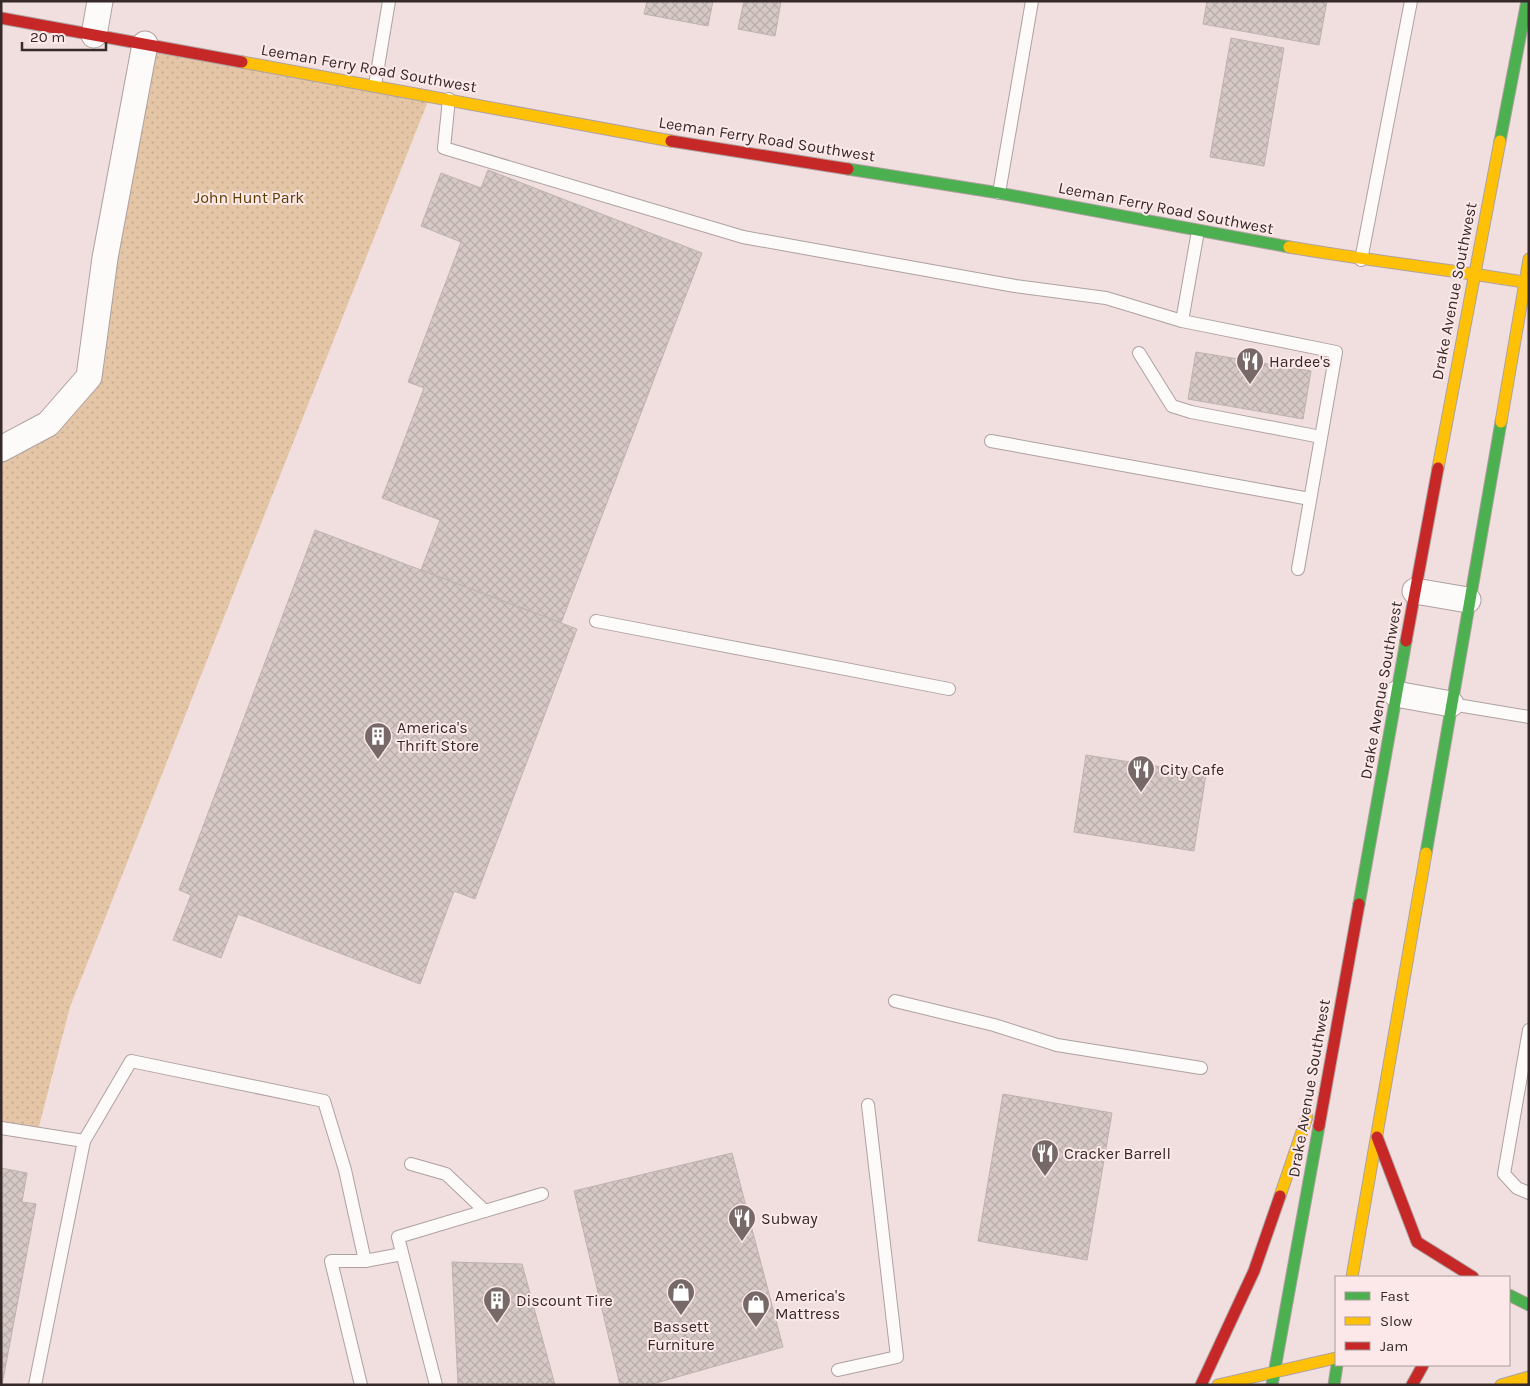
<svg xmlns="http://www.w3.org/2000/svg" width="1530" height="1386" font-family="Karla,sans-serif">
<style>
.park{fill:url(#park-dots)}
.building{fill:url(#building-cross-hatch);stroke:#beb2af}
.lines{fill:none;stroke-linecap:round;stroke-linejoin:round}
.lane-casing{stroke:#aea1a0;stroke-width:14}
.street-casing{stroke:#aea1a0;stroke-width:27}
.fast-casing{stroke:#aea1a0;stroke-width:13}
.slow-casing{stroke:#aea1a0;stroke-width:13}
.jam-casing{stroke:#aea1a0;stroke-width:13}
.lane{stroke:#fdfafa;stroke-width:12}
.street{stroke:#fdfafa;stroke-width:25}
.fast{stroke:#4caf50;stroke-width:11}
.slow{stroke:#ffc107;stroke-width:11}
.jam{stroke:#c62828;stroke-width:11}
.labels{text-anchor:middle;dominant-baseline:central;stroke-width:4;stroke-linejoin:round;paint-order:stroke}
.street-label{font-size:16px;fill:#352929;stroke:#fce8e8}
.park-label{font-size:16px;fill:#5b3c00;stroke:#fce8e8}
.poi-label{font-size:16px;fill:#352929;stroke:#fce8e8;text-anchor:start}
</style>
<defs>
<pattern id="park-dots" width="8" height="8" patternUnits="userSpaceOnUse" patternTransform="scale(1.25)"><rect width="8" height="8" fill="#e4c6a6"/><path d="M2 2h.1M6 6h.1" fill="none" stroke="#c4aa8f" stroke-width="1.8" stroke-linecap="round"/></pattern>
<pattern id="building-cross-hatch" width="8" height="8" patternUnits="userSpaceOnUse" patternTransform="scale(1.25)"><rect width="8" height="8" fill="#d6c9c5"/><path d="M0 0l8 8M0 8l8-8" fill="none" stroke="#b8ada9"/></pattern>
</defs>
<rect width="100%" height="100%" fill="#f0dfde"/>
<polygon class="park" points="145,44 430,96 70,1007 37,1134 1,1128 1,449 89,377"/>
<g class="building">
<polygon points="647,1 713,1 708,26 644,14"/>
<polygon points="744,1 781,1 775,36 738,29"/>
<polygon points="1207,1 1327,1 1319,45 1203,24"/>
<polygon points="1231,38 1284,48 1264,166 1210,157"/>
<polygon points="488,170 702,253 561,623 421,570 440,520 382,498 424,388 408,382 461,242 421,226 441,173 481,188"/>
<polygon points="1196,352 1311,371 1303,419 1188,399"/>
<polygon points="315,530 577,629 475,899 454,891 420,984 238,914 221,958 173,940 191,895 179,890"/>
<polygon points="1086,755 1206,774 1194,851 1074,832"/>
<polygon points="1003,1094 1112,1113 1087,1260 978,1241"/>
<polygon points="732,1153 783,1347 649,1385 620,1385 574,1191"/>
<polygon points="1,1168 27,1173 22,1202 36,1204 2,1385"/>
<polygon points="452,1262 522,1264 555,1385 458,1385"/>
</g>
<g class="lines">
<g class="lane-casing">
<g id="lane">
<polyline points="375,85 389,1"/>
<polyline points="449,99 444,148 743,237 1015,286 1106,298 1182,321 1336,352 1298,569"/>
<polyline points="999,193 1032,1"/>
<polyline points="1361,260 1411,1"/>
<polyline points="1182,321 1198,231"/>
<polyline points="1139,353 1172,406 1191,412 1321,437"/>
<polyline points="991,441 1310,499"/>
<polyline points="596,621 949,689"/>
<polyline points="1451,704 1529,717"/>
<polyline points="895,1001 994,1025 1057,1045 1201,1068"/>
<polyline points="1529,1030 1504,1174 1517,1188 1529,1193"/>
<polyline points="1,1128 84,1141 35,1385"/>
<polyline points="84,1141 131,1061 324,1101 345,1170 365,1261"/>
<polyline points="411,1164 446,1174 485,1211"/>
<polyline points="838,1370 897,1357 868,1105"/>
<polyline points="361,1385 331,1261 365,1261 402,1254"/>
<polyline points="436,1385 398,1237 542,1194"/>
</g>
</g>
<g class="street-casing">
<g id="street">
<polyline points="94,35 100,1"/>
<polyline points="1,449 48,424 89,377 105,258 145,44"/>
<polyline points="1415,591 1468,600"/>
<polyline points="1396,694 1451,704"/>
</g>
</g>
<g class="fast-casing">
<g id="fast">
<polyline points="1500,141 1527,1"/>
<polyline points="848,169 999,193 1289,247"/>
<polyline points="1426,853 1501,422"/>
<polyline points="1359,904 1406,641"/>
<polyline points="1509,1295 1529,1305"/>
<polyline points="1272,1385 1319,1126"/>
<polyline points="1334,1385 1337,1365"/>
</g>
</g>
<g class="slow-casing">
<g id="slow">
<polyline points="242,62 671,141"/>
<path d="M 1289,247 C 1369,261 1449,269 1529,283"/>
<polyline points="1501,422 1529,259"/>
<polyline points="1438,468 1500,141"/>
<polyline points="1280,1196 1307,1117"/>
<polyline points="1352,1277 1426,853"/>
<polyline points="1218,1385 1336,1358"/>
<polyline points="1501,1385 1529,1377"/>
</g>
</g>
<g class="jam-casing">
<g id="jam">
<polyline points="1,18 242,62"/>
<polyline points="671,141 848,169"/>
<polyline points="1406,641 1438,468"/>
<polyline points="1319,1126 1359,904"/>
<polyline points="1377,1137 1417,1242 1473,1277"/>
<polyline points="1201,1385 1254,1271 1280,1196"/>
<polyline points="1412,1385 1423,1365"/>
</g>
</g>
<use href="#lane" class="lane"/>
<use href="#street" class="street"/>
<use href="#fast" class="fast"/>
<use href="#slow" class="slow"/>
<use href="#jam" class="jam"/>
</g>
<defs>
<g id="restaurant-pin" transform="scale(1.4375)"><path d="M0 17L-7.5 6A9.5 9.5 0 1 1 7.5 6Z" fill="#766968" stroke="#fce8e8"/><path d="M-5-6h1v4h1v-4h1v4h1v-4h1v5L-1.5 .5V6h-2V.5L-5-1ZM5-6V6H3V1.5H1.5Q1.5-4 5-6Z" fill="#fff"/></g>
<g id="building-pin" transform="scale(1.4375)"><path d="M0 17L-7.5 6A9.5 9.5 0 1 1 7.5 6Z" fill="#766968" stroke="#fce8e8"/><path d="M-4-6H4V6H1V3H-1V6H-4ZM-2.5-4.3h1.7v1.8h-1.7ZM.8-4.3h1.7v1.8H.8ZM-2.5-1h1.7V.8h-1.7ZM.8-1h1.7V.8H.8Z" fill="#fff"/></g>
<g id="shop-pin" transform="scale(1.4375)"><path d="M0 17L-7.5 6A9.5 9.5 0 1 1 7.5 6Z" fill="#766968" stroke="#fce8e8"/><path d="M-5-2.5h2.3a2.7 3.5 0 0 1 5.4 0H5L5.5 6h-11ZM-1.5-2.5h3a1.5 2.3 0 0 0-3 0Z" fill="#fff"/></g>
</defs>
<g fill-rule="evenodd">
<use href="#restaurant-pin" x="1250" y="361"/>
<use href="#building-pin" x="378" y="736"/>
<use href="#restaurant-pin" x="1141" y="769"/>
<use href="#restaurant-pin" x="1045" y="1153"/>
<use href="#restaurant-pin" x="742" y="1218"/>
<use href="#shop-pin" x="681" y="1292"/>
<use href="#building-pin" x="497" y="1300"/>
<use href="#shop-pin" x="756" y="1304"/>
</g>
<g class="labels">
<g class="street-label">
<text transform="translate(369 68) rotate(10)">Leeman Ferry Road Southwest</text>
<text transform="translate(767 139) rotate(9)">Leeman Ferry Road Southwest</text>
<text transform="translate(1166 208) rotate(11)">Leeman Ferry Road Southwest</text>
<text transform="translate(1454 291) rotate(-79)">Drake Avenue Southwest</text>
<text transform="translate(1381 690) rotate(-80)">Drake Avenue Southwest</text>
<text transform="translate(1309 1088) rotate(-80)">Drake Avenue Southwest</text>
</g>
<g class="park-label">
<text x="249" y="197">John Hunt Park</text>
</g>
<g class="poi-label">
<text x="1269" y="361">Hardee's</text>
<text x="397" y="727">America's<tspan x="397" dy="18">Thrift Store</tspan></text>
<text x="1160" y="769">City Cafe</text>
<text x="1064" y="1153">Cracker Barrell</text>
<text x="761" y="1218">Subway</text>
<text x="775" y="1295">America's<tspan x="775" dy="18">Mattress</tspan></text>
<text x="516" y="1300">Discount Tire</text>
<text x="681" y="1326" text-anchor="middle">Bassett<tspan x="681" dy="18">Furniture</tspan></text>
</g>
</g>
<rect width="1530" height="1386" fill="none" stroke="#352929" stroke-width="5"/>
<rect x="1335" y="1276" width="175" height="90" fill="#fce8e8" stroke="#ac9c9c"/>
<rect x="1345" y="1292" width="25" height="8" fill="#4caf50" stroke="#ac9c9c"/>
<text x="1380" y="1301" font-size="15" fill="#352929">Fast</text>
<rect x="1345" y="1317" width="25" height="8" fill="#ffc107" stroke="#ac9c9c"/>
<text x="1380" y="1326" font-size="15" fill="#352929">Slow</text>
<rect x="1345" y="1342" width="25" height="8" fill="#c62828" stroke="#ac9c9c"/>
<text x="1380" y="1351" font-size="15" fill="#352929">Jam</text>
<path d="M22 42v8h84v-8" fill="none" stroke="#352929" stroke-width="2.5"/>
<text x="30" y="42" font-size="15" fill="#352929" stroke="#fce8e8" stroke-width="4" paint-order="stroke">20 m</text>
</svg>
